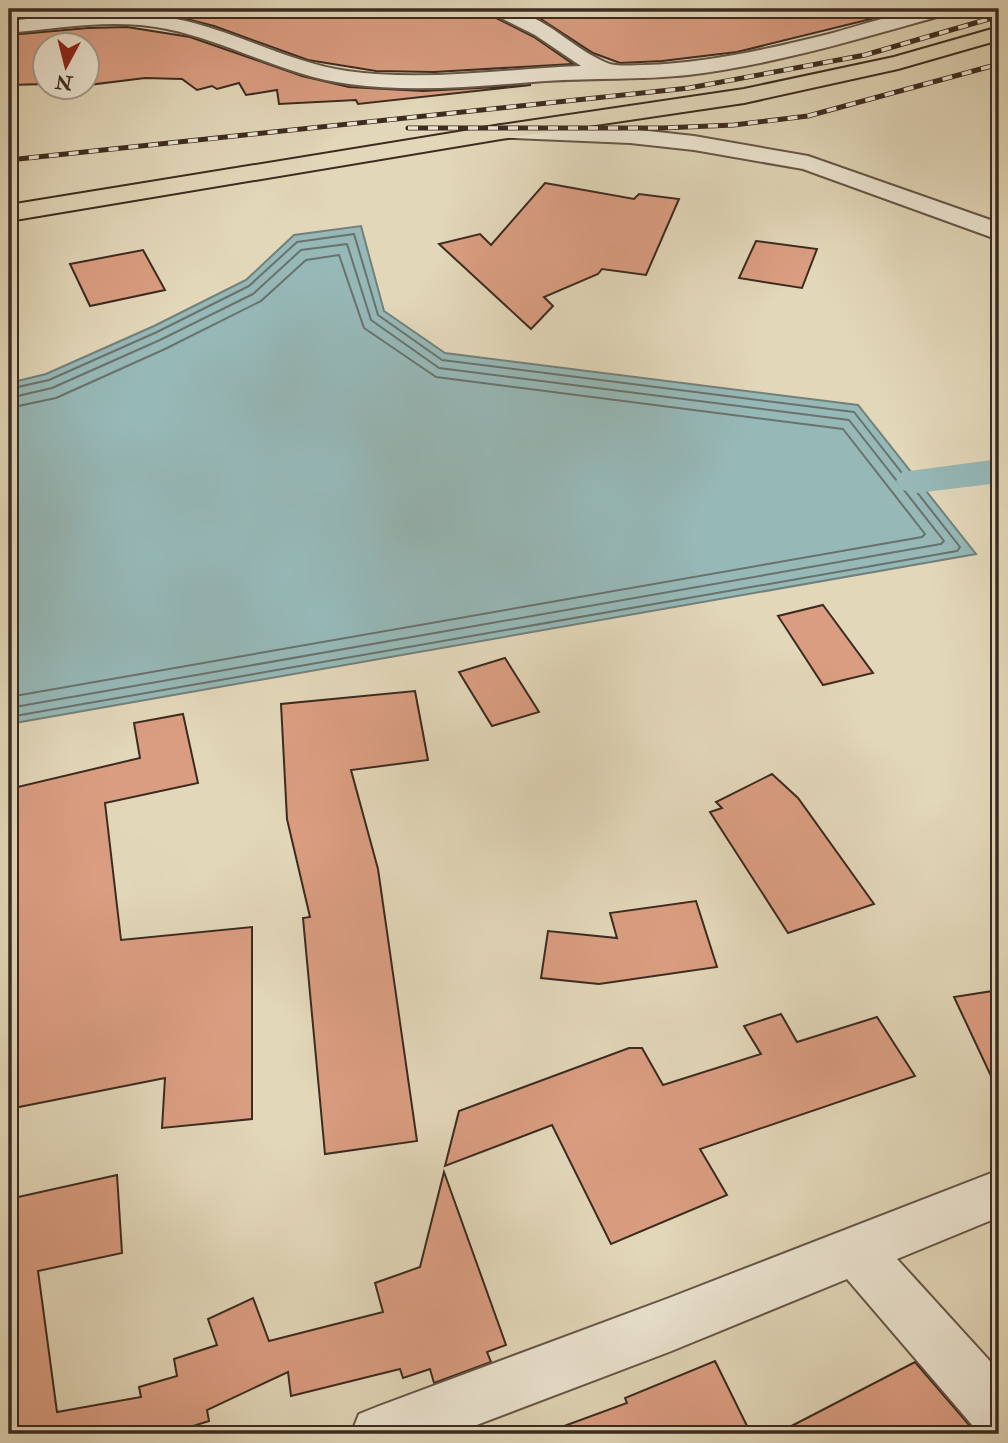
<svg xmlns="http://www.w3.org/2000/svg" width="1008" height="1443" font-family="'IM FELL Double Pica',serif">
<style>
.water{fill:#96b8b7;stroke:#72807b;stroke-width:2}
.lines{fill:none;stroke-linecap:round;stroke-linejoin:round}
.shore{stroke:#69726c;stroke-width:2}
.canal{fill:#96b8b7;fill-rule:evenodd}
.building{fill:#da9d81;stroke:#3c2b20;stroke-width:2}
.minor-casing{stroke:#665646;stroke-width:4}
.major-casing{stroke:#3c2b20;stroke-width:4}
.minor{fill:#ece5d2;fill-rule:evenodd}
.major{fill:#e2d7b9;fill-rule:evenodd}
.rail-casing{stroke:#3c2b20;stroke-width:5}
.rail{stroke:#ece5d2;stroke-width:3.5;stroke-dasharray:10;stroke-linecap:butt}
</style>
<rect width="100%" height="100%" fill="#e2d7b9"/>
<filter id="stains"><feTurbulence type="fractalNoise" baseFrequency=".00286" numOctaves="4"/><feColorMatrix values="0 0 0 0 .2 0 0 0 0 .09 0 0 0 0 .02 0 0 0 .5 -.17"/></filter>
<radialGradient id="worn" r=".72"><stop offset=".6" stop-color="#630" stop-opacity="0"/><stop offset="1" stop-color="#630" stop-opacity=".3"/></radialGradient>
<polygon class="water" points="361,226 384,311 445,353 858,405 976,554 9,724 9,383 46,374 154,326 246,280 294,235"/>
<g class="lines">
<g class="shore">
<polyline points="9,389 49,380 157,332 249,286 297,242 354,234 378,315 442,360 854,412 960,547 957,551 9,717"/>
<polyline points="9,398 52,388 160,340 253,294 301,250 347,244 371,320 439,368 849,420 944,541 941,544 9,708"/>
<polyline points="9,408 56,398 165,349 261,301 306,260 339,255 364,328 436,377 843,429 925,534 922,537 9,697"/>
</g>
<polygon class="canal" points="999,459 999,483 917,493 902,490 896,481 902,472"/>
</g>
<g class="building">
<polygon points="9,9 485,9 490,15 534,37 573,64 434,72 376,71 308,60 214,26 171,15 102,11 9,18"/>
<polygon points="514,9 874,9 875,18 737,52 662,61 620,63 593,53 539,18"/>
<polygon points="127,27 190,37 302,76 349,87 423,91 531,85 358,104 356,100 279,104 277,90 246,95 239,83 217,89 212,86 197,90 182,79 145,78 88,85 88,46 46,46 46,84 9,85 9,35 88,28"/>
<polygon points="545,183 634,199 639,194 679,199 646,275 602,269 598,274 544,297 553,306 531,329 439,244 480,234 491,245"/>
<polygon points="756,241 817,249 802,288 739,278"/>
<polygon points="143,250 165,290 90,306 70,264"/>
<polygon points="823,605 873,673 823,685 778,616"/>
<polygon points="505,658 539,712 492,726 459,672"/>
<polygon points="415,691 428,760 351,770 378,869 417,1141 325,1154 303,918 310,917 287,819 281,704"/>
<polygon points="183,714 198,783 105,803 121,940 252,927 252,1119 162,1128 165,1078 9,1109 9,789 140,758 134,723"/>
<polygon points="772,774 798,798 874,904 788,933 710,812 722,808 716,802"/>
<polygon points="696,901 717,967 599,984 541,978 548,931 617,938 610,913"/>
<polygon points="999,990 999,1093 954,997"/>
<polygon points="781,1014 797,1042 877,1017 915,1076 700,1149 727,1195 611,1244 552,1125 445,1166 459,1111 629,1048 642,1048 663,1085 761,1054 744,1026"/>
<polygon points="444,1172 506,1345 487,1352 491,1362 434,1383 430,1369 403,1378 400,1369 291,1396 288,1372 207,1410 209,1421 168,1434 9,1434 9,1199 117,1175 122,1253 38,1271 57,1412 141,1397 139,1387 177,1376 174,1359 217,1345 208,1319 253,1298 269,1341 383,1312 375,1283 420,1267"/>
<polygon points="715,1361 751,1434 556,1434 556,1429 627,1403 625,1398"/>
<polygon points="915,1362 977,1434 776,1434"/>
</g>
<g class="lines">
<g class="minor-casing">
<g id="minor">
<path d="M 488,9 C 541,6 563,44 607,63 C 616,67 634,65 644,65 C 706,63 769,49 829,34 C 870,23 911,7 954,9 L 951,13 C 865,37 778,64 688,75 C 641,80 593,78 545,81 C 480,86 414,93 349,84 C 285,76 230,42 167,29 C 114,18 61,28 9,33 L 9,21 C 72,14 132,7 194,23 C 246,37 293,63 347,71 C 424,82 503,69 581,66 L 535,35 L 491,13 Z"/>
<polygon points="501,125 630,129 694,136 808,156 999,223 999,240 803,169 694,150 630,143 493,137 489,132 493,127"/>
<polygon points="999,1170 999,1217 897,1259 999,1371 999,1434 979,1433 847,1279 669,1352 453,1434 351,1434 359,1414 379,1406 669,1298"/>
</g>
</g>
<g class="major-casing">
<polygon id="major" points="999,27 999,40 898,69 744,103 501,139 9,221 9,205 501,125 744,89 894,57"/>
</g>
<use href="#minor" class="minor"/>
<use href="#major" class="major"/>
<g class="rail-casing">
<g id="rail">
<polyline points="408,128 662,128 734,125 808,116 999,64"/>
<polyline points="9,160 689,88 865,55 999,16"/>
</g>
</g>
<use href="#rail" class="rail"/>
</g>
<rect width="1008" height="1443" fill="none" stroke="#e2d7b9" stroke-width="35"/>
<rect x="10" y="10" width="987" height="1422" fill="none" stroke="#3c2b20" stroke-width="3.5"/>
<rect x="18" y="18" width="973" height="1408" fill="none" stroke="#3c2b20" stroke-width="2"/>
<g transform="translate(66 66) rotate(187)"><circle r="33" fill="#ece5d2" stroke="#a69b8b" stroke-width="2"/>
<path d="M0-5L12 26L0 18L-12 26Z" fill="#8f2418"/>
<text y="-10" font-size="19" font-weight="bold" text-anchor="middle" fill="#3c2b20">N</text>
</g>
<rect width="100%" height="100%" filter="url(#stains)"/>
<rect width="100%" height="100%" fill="url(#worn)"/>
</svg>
